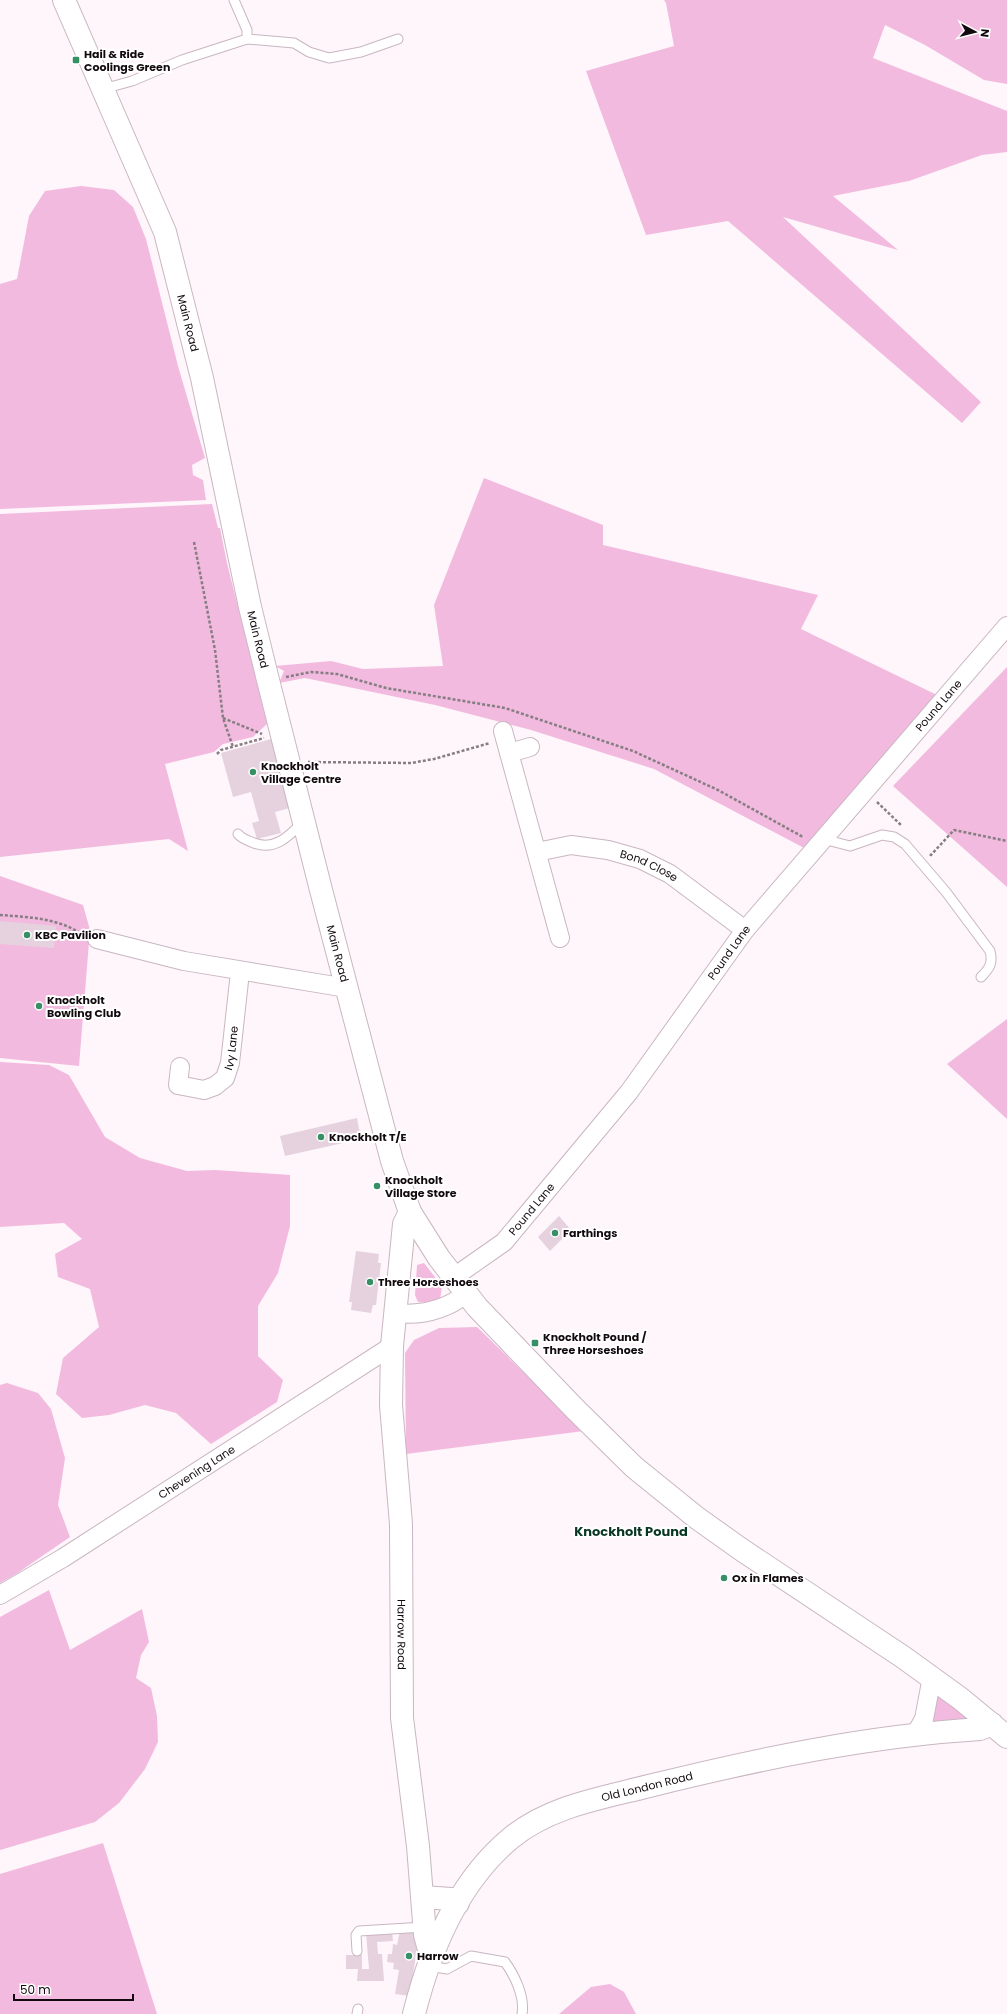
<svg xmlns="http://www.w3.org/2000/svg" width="1007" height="2014" font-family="Poppins,sans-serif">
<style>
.green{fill:#f3badf}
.building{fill:#e6d2de}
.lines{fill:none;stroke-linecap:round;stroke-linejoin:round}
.service-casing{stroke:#c9b6c1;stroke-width:11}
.minor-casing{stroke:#c9b6c1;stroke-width:20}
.tertiary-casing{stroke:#c9b6c1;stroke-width:24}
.path{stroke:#857e82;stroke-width:2.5;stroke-dasharray:3 2;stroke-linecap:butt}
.service{stroke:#fff;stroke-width:9}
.minor{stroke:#fff;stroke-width:18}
.tertiary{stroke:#fff;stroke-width:22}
.poi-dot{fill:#368f65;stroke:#fff;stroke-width:1.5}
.labels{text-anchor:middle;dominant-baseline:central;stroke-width:4;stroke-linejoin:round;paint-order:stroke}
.poi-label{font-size:11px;font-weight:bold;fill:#110a0e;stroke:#fff;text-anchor:start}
.street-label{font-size:11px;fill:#110a0e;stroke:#fff}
.quarter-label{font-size:13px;font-weight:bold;fill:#093622;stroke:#fff}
</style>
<rect width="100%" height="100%" fill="#fef6fb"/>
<g class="green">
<polygon points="664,0 1007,0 1007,84 984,80 925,45 885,25 873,58 1007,111 1007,152 982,155 909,181 833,196 898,250 783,217 981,402 962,423 728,221 646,235 586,71 674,46 666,3"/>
<polygon points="81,186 114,190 133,207 146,239 178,366 205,458 192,465 193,475 203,480 206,500 0,509 0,284 17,279 29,216 45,191"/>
<polygon points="484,478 603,525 603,545 818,595 801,629 937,695 806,849 654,769 531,730 435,705 305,678 279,683 284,671 275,666 331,661 363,669 443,666 434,605"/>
<polygon points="212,504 218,528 220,528 227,563 267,724 253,737 223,744 214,752 165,764 188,851 169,839 0,857 0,514"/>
<polygon points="1007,667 1007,887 893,786"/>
<polygon points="0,876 83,905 90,930 79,1066 0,1058"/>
<polygon points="1007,1019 1007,1119 947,1064"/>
<polygon points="0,1062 49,1065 69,1075 105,1137 140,1158 187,1171 215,1170 290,1175 290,1226 278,1273 258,1306 258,1356 283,1380 277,1402 211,1444 176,1413 145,1405 109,1415 82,1418 56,1394 63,1358 99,1327 90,1289 58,1277 55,1254 82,1239 64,1223 0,1227"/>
<polygon points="424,1263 442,1286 440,1300 434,1303 418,1302 415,1295 417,1265"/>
<polygon points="477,1327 584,1431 406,1454 405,1353 414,1340 439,1328"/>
<polygon points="7,1383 38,1393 51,1409 65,1458 58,1505 70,1537 16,1574 0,1583 0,1385"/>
<polygon points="49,1590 70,1650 142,1609 149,1642 141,1655 136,1678 151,1688 157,1716 158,1742 145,1769 119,1803 95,1822 0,1850 0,1617"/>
<polygon points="934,1691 967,1715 969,1721 927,1724"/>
<polygon points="103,1843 157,2014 0,2014 0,1874"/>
<polygon points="610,1984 624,1992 636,2014 559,2014 591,1987"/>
</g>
<g class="building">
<polygon points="271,739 290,808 275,812 281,833 257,839 252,823 259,821 251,792 233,797 221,753"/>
<polygon points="0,921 56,926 54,948 0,944"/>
<polygon points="357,1118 361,1139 285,1156 280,1136"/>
<polygon points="559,1216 571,1230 550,1251 538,1237"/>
<polygon points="356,1251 379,1254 378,1263 381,1263 376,1305 373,1305 371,1313 351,1310 352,1302 349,1302"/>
<polygon points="400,1930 417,1932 418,1941 410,1996 395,1994 399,1970 393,1969 394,1963 387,1962 388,1954 392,1954 393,1944 397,1945"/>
<polygon points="392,1932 393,1941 377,1942 378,1954 382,1954 384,1981 357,1981 358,1969 346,1969 346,1955 362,1955 362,1969 369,1969 366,1933"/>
</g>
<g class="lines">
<g class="service-casing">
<g id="service">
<polyline points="247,39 294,43 309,52 329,58 361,52 398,39"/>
<polyline points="103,89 132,81 182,60 247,39 247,30 234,0"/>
<path d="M 238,834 C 242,839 247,840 254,843 C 275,851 289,836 303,822"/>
<path d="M 823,839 L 850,846 L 882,835 L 894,837 L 905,844 L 946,892 L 990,951 C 993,963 990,968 981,977"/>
<polyline points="357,1951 356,1935 359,1931 424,1927"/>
<path d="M 429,1966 L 447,1969 L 471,1956 L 505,1962 C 515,1976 525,1997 522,2014"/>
<polyline points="357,2014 358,2009"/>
</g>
</g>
<g class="minor-casing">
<g id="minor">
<polyline points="503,731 560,938"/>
<polyline points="509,753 530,747"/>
<path id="s1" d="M 537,852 L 571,845 L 608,850 L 640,859 L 670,874 L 745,930"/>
<polyline points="97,939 184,961 347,988"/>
<path id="s2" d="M 180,1067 L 178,1085 L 204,1090 L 215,1086 L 225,1078 L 230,1063 L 240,972"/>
<path id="s3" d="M 454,1277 L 504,1242 L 629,1092 L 745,930 L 1007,626"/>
<path d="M 396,1313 C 423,1316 445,1310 466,1294"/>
<path id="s4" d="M 0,1595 L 63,1558 L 392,1346"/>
<polyline points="916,1733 924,1719 932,1677"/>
</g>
</g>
<g class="tertiary-casing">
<g id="tertiary">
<path id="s5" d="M 64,0 L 165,232 L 202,378 L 250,607 L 268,680 L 321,890 L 392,1161 L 410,1212 L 439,1258 L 477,1307 L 575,1409 L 634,1467 L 697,1518 L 742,1550 L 903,1657 L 961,1699 L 1007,1737"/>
<path id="s6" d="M 410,1212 L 404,1224 L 392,1346 L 391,1405 L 401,1524 L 402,1718 L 418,1846 L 425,1935 L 428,1946 L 434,1952"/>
<polyline points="423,1897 451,1899 458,1903"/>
<path id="s7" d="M 414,2014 C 430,1950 459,1881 511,1838 C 550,1806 602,1798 649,1786 C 758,1759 868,1736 980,1729 L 992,1724"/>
</g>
</g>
<g class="path">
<polyline points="194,542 215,650 223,718 233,747"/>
<polyline points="286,677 311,672 337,674 386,688 505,708 633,751 718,790 803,837"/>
<polyline points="223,718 262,734"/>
<polyline points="217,754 221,750 264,738"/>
<polyline points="308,762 411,763 434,759 490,743"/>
<polyline points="877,802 902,826"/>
<polyline points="930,854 931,855 954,830 1007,841"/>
<path d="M 0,915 C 27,917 59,918 81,934"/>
</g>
<use href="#service" class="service"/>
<use href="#minor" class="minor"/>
<use href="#tertiary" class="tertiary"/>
</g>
<g class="poi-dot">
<rect x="72" y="56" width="8" height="8" rx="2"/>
<circle cx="253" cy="772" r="4"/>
<circle cx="27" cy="935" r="4"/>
<circle cx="39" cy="1006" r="4"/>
<circle cx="321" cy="1137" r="4"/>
<circle cx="377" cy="1186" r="4"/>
<circle cx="555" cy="1233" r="4"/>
<circle cx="370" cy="1282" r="4"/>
<rect x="531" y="1339" width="8" height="8" rx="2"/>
<circle cx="724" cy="1578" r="4"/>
<circle cx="409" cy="1956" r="4"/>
</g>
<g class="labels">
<g class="poi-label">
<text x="84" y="54">Hail &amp; Ride<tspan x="84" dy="13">Coolings Green</tspan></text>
<text x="261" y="766">Knockholt<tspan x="261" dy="13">Village Centre</tspan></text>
<text x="35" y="935">KBC Pavilion</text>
<text x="47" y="1000">Knockholt<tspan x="47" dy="13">Bowling Club</tspan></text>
<text x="329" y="1137">Knockholt T/E</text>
<text x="385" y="1180">Knockholt<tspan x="385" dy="13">Village Store</tspan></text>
<text x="563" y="1233">Farthings</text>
<text x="378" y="1282">Three Horseshoes</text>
<text x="543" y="1337">Knockholt Pound /<tspan x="543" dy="13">Three Horseshoes</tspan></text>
<text x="732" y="1578">Ox in Flames</text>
<text x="417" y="1956">Harrow</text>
</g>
<g class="street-label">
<text stroke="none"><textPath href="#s5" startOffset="347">Main Road</textPath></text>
<text stroke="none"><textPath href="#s5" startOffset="671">Main Road</textPath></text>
<text stroke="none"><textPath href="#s3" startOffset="752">Pound Lane</textPath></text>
<text stroke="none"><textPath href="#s1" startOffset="116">Bond Close</textPath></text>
<text stroke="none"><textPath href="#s3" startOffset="428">Pound Lane</textPath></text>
<text stroke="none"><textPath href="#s5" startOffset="995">Main Road</textPath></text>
<text stroke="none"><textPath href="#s2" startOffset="100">Ivy Lane</textPath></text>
<text stroke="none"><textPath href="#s3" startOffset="104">Pound Lane</textPath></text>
<text stroke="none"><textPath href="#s4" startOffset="232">Chevening Lane</textPath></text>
<text stroke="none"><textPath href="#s6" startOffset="425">Harrow Road</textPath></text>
<text stroke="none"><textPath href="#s7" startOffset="351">Old London Road</textPath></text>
</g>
<g class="quarter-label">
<text x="631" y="1531">Knockholt Pound</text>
</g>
</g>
<g transform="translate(975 32) rotate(97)" stroke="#ffffff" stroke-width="3" paint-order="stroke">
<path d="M0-3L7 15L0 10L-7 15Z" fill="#110a0e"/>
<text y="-6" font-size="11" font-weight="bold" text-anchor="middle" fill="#110a0e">N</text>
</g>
<path d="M14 1994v6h119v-6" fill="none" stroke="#110a0e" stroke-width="2"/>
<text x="20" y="1994" font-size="12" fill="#110a0e" stroke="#ffffff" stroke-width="3" paint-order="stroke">50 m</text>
</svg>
